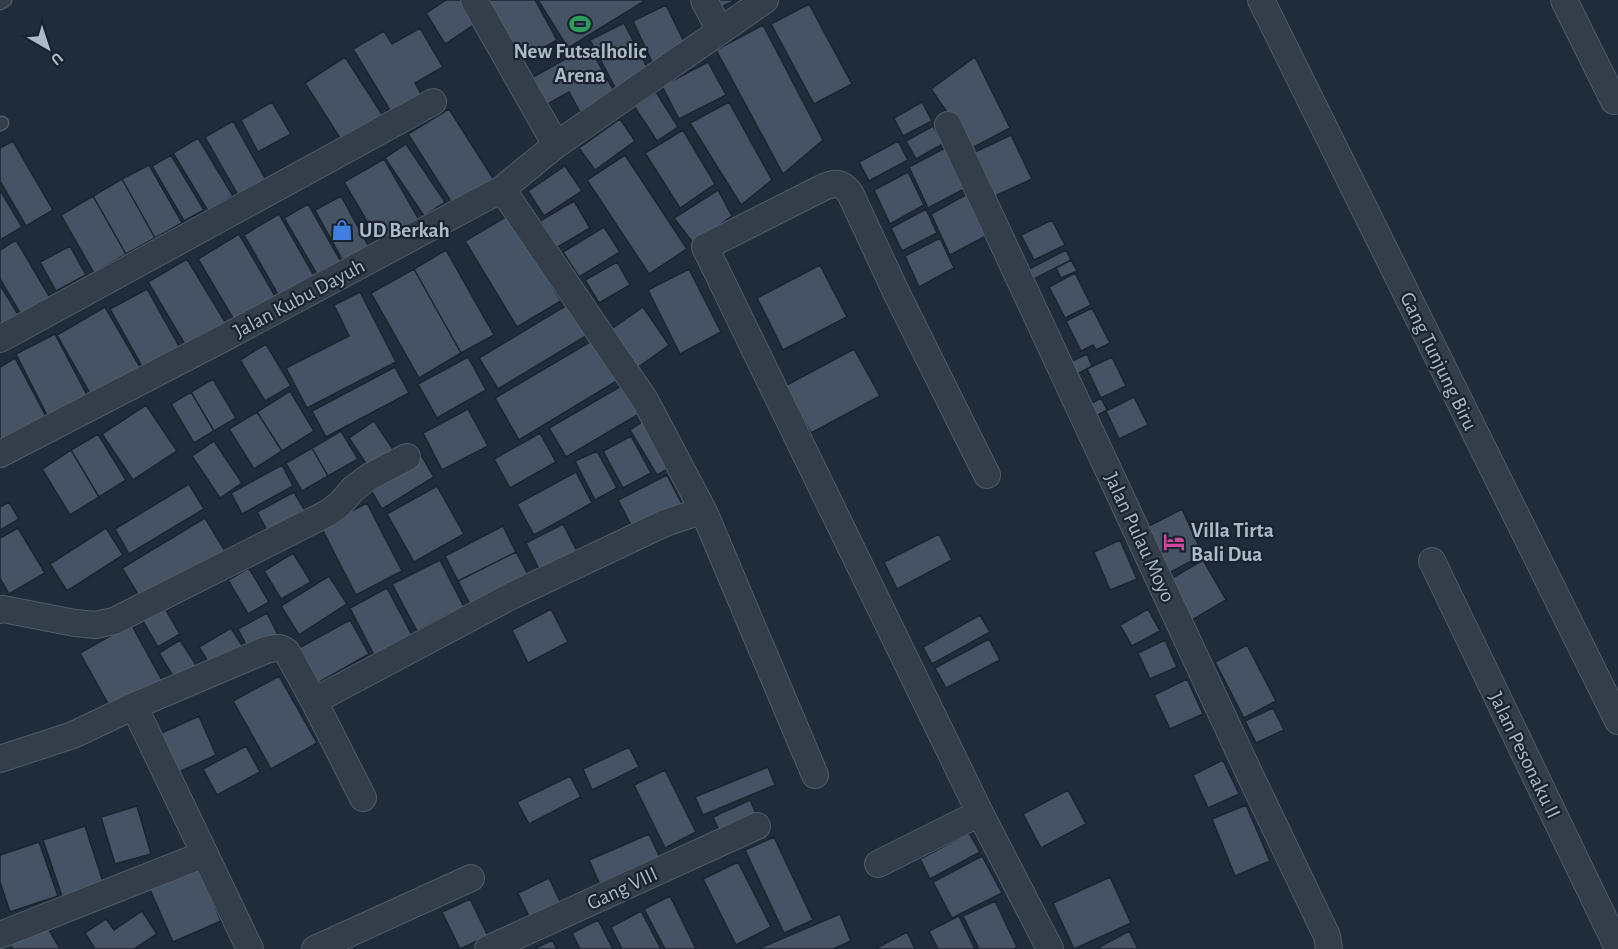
<svg xmlns="http://www.w3.org/2000/svg" width="1618" height="949" font-family="'Alegreya Sans',sans-serif">
<style>
.building{fill:#465364;stroke:#1b2531;stroke-width:1.5}
.lines{fill:none;stroke-linecap:round;stroke-linejoin:round}
.lane-casing{stroke:#515c68;stroke-width:15}
.street-casing{stroke:#515c68;stroke-width:28}
.lane{stroke:#343e4a;stroke-width:12}
.street{stroke:#343e4a;stroke-width:26}
.labels{text-anchor:middle;stroke-width:4.5;stroke-linejoin:round;paint-order:stroke}
.poi-label{font-size:21px;font-weight:bold;fill:#aeb9c7;stroke:#19232f;text-anchor:start}
.street-label{font-size:21px;fill:#aeb9c7;stroke:#19232f}
</style>
<rect width="100%" height="100%" fill="#202c3a"/>
<path class="building" d="M446,0H472L484,18L445,44L426,13Z
M481,0H535L557,40L517,63Z
M538,0H646L568,48Z
M708,0H736L713,11Z
M809,4L852,84L814,104L771,24Z
M666,5L687,48L653,64L633,21Z
M624,23L651,75L618,93L590,40Z
M763,25L823,140L783,174L716,50Z
M420,28L443,67L415,83L426,102L396,120L353,49L384,31L392,44Z
M589,46L615,93L580,112L569,92L539,109L524,82Z
M345,57L387,122L347,149L305,83Z
M975,57L1010,128L972,148L931,89Z
M708,62L726,95L679,119L662,86Z
M656,92L678,127L657,141L634,106Z
M272,102L291,134L258,152L241,120Z
M729,102L772,180L741,205L690,123Z
M922,102L932,121L903,136L894,118Z
M449,109L496,183L455,208L408,134Z
M620,119L635,141L595,170L579,148Z
M233,121L266,180L238,195L205,137Z
M933,126L943,144L916,159L906,141Z
M683,130L715,184L680,208L645,153Z
M1011,135L1032,179L995,196L975,152Z
M198,138L233,196L208,211L173,153Z
M13,141L53,210L26,226L0,181V148Z
M898,141L908,160L869,181L859,162Z
M406,144L445,202L424,216L385,158Z
M947,147L966,188L928,208L909,167Z
M171,155L204,210L184,221L152,166Z
M625,155L687,249L649,274L587,180Z
M384,159L422,225L382,247L344,182Z
M149,165L182,223L155,238L122,179Z
M565,166L582,191L544,216L528,191Z
M908,172L924,205L890,224L874,190Z
M122,179L155,238L126,254L93,196Z
M0,190L22,227L0,240Z
M718,190L732,216L693,243L674,218Z
M969,193L988,235L950,255L931,214Z
M93,196L126,254L94,273L61,215Z
M341,196L370,249L344,263L315,210Z
M574,201L590,228L556,248L540,221Z
M308,204L344,267L321,281L284,218Z
M926,209L937,233L902,251L891,228Z
M279,214L314,276L279,296L244,235Z
M509,215L561,301L517,327L465,241Z
M1052,220L1065,245L1034,260L1021,235Z
M604,227L620,252L579,277L563,252Z
M239,234L275,296L234,320L198,259Z
M940,238L954,268L919,287L905,256Z
M16,240L52,301L23,318L0,279V250Z
M70,246L86,275L56,291L40,262Z
M446,250L494,335L461,353L414,269Z
M1066,250L1071,260L1034,279L1029,269Z
M187,259L230,330L190,353L148,282Z
M1071,260L1077,271L1061,278L1056,268Z
M617,262L630,285L599,303L585,280Z
M820,265L847,317L783,350L757,298Z
M414,269L461,353L419,378L371,293Z
M689,269L721,332L680,354L648,290Z
M1075,273L1091,305L1065,318L1049,287Z
M0,285L19,316L0,327Z
M147,289L180,348L143,368L110,309Z
M360,292L396,362L307,408L286,368L349,336L334,305Z
M567,305L586,336L498,389L479,358Z
M105,307L144,374L95,402L57,335Z
M643,307L669,345L637,368L610,330Z
M1092,308L1110,343L1096,350L1093,345L1081,351L1066,321Z
M55,334L88,397L48,417L16,354Z
M595,339L620,379L519,440L495,398Z
M266,344L291,386L265,401L240,360Z
M854,349L880,396L811,433L785,386Z
M1087,354L1092,366L1076,375L1070,362Z
M468,357L486,390L437,418L418,384Z
M1112,357L1126,386L1101,398L1087,369Z
M15,358L49,422L0,446V367Z
M395,367L409,393L326,437L312,411Z
M213,379L236,418L214,431L191,392Z
M623,385L639,414L566,457L549,428Z
M290,391L314,431L282,451L257,412Z
M191,392L214,431L194,443L171,404Z
M1134,397L1148,425L1119,439L1106,411Z
M1101,398L1107,410L1096,416L1090,404Z
M146,405L177,451L133,480L102,434Z
M468,409L488,446L442,470L423,433Z
M257,412L282,451L254,469L229,429Z
M645,420L673,466L657,475L630,430Z
M374,421L396,454L371,471L349,438Z
M341,431L358,459L328,476L312,448Z
M540,433L556,462L510,488L494,459Z
M98,434L126,480L99,497L71,450Z
M631,436L651,473L623,488L603,451Z
M214,441L242,483L220,498L192,456Z
M312,448L328,476L302,491L286,463Z
M71,450L99,497L70,515L42,469Z
M597,451L617,488L595,500L575,461Z
M421,455L434,477L382,509L369,487Z
M282,465L293,486L242,514L231,493Z
M576,472L592,503L534,535L517,504Z
M667,475L683,506L634,531L618,500Z
M189,484L204,509L129,554L115,529Z
M437,486L464,534L414,562L387,514Z
M294,492L305,511L268,532L257,512Z
M9,502L19,519L0,530V507Z
M367,503L402,571L356,595L321,527Z
M1182,509L1203,555L1167,574L1143,529Z
M205,518L225,551L142,601L122,568Z
M563,524L580,557L542,575L526,543Z
M503,526L516,552L458,581L445,556Z
M18,528L45,573L9,594L0,578V538Z
M106,528L123,555L67,591L50,564Z
M939,534L952,560L897,589L884,562Z
M1120,540L1137,579L1110,590L1094,552Z
M516,552L530,578L472,608L458,581Z
M293,553L311,582L281,599L264,571Z
M440,560L464,607L417,631L392,584Z
M1203,560L1226,600L1192,620L1169,580Z
M249,568L269,602L248,614L228,580Z
M329,576L347,604L299,635L281,606Z
M387,588L413,637L375,657L350,608Z
M163,605L180,634L158,647L141,618Z
M551,609L568,642L528,663L512,630Z
M1148,609L1160,631L1132,646L1120,625Z
M267,613L279,637L250,653L238,629Z
M980,615L990,632L932,664L923,647Z
M350,620L369,654L316,684L297,649Z
M131,624L163,682L112,711L80,653Z
M231,628L245,650L213,670L199,647Z
M989,639L1000,660L946,688L935,668Z
M180,640L201,673L179,686L159,653Z
M1165,640L1177,667L1150,679L1138,653Z
M1247,645L1276,701L1244,718L1215,662Z
M279,676L317,743L271,769L233,701Z
M1187,679L1203,714L1170,729L1154,695Z
M1273,708L1284,730L1256,743L1245,721Z
M199,716L216,755L170,776L153,737Z
M246,746L260,772L217,795L203,769Z
M629,747L639,767L592,790L583,769Z
M1223,760L1239,794L1208,808L1193,775Z
M768,767L775,785L703,815L695,797Z
M665,770L696,832L665,848L634,785Z
M570,776L581,797L529,824L517,802Z
M1068,790L1086,824L1041,848L1023,814Z
M750,800L759,820L722,837L713,817Z
M1246,805L1270,861L1235,876L1212,819Z
M137,806L151,854L115,864L101,817Z
M85,826L104,885L63,899L43,840Z
M969,833L980,852L930,879L920,859Z
M649,834L662,862L602,889L589,860Z
M774,837L813,920L784,933L745,850Z
M39,842L58,896L10,912L0,882V855Z
M982,856L1002,893L952,918L933,882Z
M738,862L771,927L736,945L703,879Z
M196,863L221,921L173,942L148,885Z
M1110,877L1131,923L1074,949L1053,903Z
M549,878L564,910L533,925L518,893Z
M670,896L696,949H665L644,909Z
M470,899L488,936L460,949L442,912Z
M995,901L1017,947L1014,949H979L963,916Z
M142,911L157,934L134,949H95L85,933L106,919L114,930Z
M641,911L661,949H622L611,927Z
M840,914L851,941L833,949H758Z
M959,916L975,949H938L929,931Z
M598,920L613,949H580L572,933Z
M44,921L60,949H13L8,942Z
M1129,931L1138,949H1096Z
M907,932L915,949H875Z
M552,940L557,949H534Z"/>
<g class="lines">
<defs>
<path id="lane" d="M0,3L5,0
M0,124L2,123"/>
<path id="street" d="M474,0L556,145
M704,0L720,31
M1261,0L1618,721
M1564,0L1614,101
M948,125L1250,775L1327,936L1329,949
M502,189L645,400L704,512L815,775
M0,339L433,102
M0,454L224,338L502,189L556,145L765,0
M987,475L897,294L850,193C841,182 837,182 824,187L705,247L980,813L1050,949
M1432,561L1618,948
M0,610L3,609L75,623L95,625L114,621L328,513L340,504L354,488L369,477L407,457
M314,701L363,798
M134,706L250,949
M0,759L73,735L134,706L266,650C274,648 280,646 287,652L314,701L513,595L665,523L692,514
M878,864L980,813
M0,935L205,854
M315,949L471,878
M488,949L757,826"/>
</defs>
<use href="#lane" class="lane-casing"/>
<use href="#street" class="street-casing"/>
<use href="#lane" class="lane"/>
<use href="#street" class="street"/>
</g>
<defs>
<symbol id="stadium-bare" viewBox="-9 -9 18 18"><path d="M0-5a6.5 5 0 1 0 0 10a6.5 5 0 1 0 0-10ZM-3.5-1.8h7v3.6h-7Z" fill="#2e9e5b" stroke="#19232f" stroke-width="2.5" paint-order="stroke"/></symbol>
<symbol id="shop-bare" viewBox="-9 -9 18 18"><path d="M-5-2.5h2.3a2.7 3.5 0 0 1 5.4 0H5L5.5 6h-11ZM-1.5-2.5h3a1.5 2.3 0 0 0-3 0Z" fill="#3f7fe0" stroke="#19232f" stroke-width="2.5" paint-order="stroke"/></symbol>
<symbol id="hotel-bare" viewBox="-9 -9 18 18"><path d="M-6-4.5h1.5V1H6V5H4.5V3h-9V5H-6ZM-4 0a1.8 1.8 0 1 1 3.6 0ZM.5 0V-2.5h3Q6-2.5 6 0Z" fill="#d1479c" stroke="#19232f" stroke-width="2.5" paint-order="stroke"/></symbol>
</defs>
<g fill-rule="evenodd">
<use href="#stadium-bare" x="565" y="9" width="30" height="30"/>
<use href="#shop-bare" x="327" y="215" width="30" height="30"/>
<use href="#hotel-bare" x="1159" y="527" width="30" height="30"/>
</g>
<g class="labels">
<g class="poi-label">
<text x="580" y="58" text-anchor="middle">New Futsalholic<tspan x="580" dy="24">Arena</tspan></text>
<text x="359" y="237">UD Berkah</text>
<text x="1191" y="537">Villa Tirta<tspan x="1191" dy="24">Bali Dua</tspan></text>
</g>
<g class="street-label">
<text transform="translate(299 298) rotate(-28)" y="7">Jalan Kubu Dayuh</text>
<text transform="translate(1439 361) rotate(64)" y="7">Gang Tunjung Biru</text>
<text transform="translate(1140 537) rotate(65)" y="7">Jalan Pulau Moyo</text>
<text transform="translate(1525 755) rotate(64)" y="7">Jalan Pesonaku II</text>
<text transform="translate(622 888) rotate(-25)" y="7">Gang VIII</text>
</g>
</g>
<g transform="translate(48 48) rotate(141)" stroke="#19232f" stroke-width="4.5" paint-order="stroke">
<path d="M0-4.5L10 22L0 15L-10 22Z" fill="#aeb9c7"/>
<text y="-9" font-size="16" font-weight="bold" text-anchor="middle" fill="#aeb9c7">U</text>
</g>
</svg>
